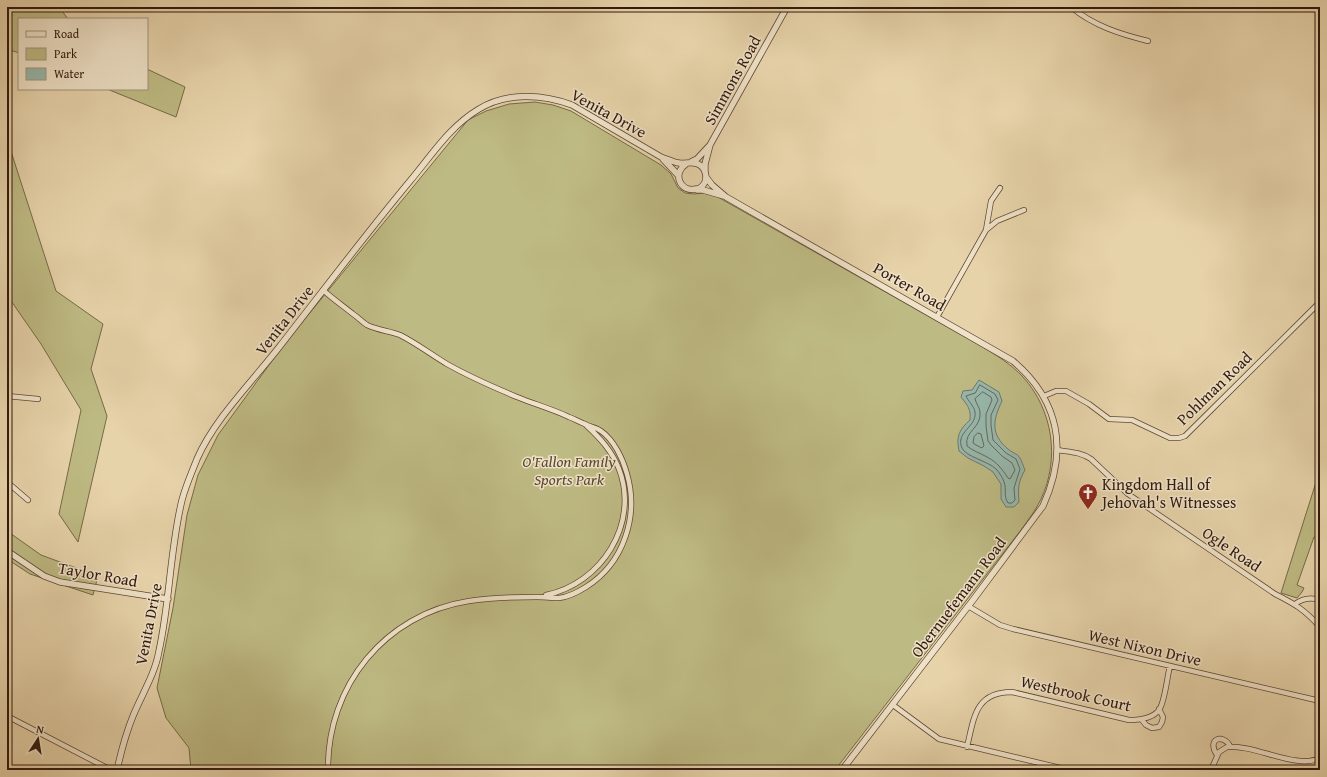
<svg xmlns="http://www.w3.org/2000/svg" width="1327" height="777" font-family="'Gentium Book Plus',serif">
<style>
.green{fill:#beba83;stroke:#776a48}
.water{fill:#97b7ab;stroke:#6e786c}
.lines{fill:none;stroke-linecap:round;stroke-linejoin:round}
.shore{stroke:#64685c;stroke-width:1}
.minor-casing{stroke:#5e4835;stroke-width:6}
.tertiary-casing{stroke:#5e4835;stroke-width:7}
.minor{stroke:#efe2c8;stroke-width:4.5}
.tertiary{stroke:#efe2c8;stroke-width:5.5}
.labels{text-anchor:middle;stroke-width:3;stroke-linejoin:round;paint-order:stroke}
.street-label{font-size:16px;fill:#30190e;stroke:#efe2c8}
.park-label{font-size:16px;font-style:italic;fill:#5b4931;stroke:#efe2c8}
.poi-label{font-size:16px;fill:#30190e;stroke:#efe2c8;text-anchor:start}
</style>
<rect width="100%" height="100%" fill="#e7d3aa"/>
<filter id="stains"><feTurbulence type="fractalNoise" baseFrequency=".005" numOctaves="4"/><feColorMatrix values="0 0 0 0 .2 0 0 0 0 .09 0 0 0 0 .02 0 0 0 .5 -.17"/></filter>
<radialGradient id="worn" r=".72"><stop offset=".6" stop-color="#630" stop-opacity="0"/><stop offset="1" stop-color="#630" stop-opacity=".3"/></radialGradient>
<path class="green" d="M7,7H63L62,11L68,19H19V53L7,49Z
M147,69L185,87L176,117L107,89H147Z
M535,102L553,105L571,111L661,165L671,174L678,188L685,193L694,194L704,193L716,196L981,346C996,355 1011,364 1023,377C1053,410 1060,459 1041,499C1036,510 1028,520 1021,530L835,770H191L189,748L166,718L157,688L173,608L187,515L198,475L218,435L285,343L468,120L486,111L509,104Z
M7,139L56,291L103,324L91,369L107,416L78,542L59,514L81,410L41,344L7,295Z
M1317,479L1320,480V538L1314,537L1297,585L1304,588L1302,592L1297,598L1281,593Z
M7,531L41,555L98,576L93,595L30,574L7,559Z"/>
<path class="water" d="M979,380L999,392L1002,401C993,420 990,434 1008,449C1011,452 1018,454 1020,458C1022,461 1023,466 1025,470C1018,482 1018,488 1019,502L1014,507H1006L1001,499V484L993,472L984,466L968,458L959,451C956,436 959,430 970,420C971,409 968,406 961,397L963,391L972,390Z"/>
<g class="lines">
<path class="shore" d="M980,385L995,394L998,400L991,415V425L993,440L1006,453L1016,459L1020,469L1014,488L1015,500L1012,503H1008C1003,495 1007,490 1004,482C1003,478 999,472 996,469C988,461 966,457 962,448C955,432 977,427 975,412C974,406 968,401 966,396L975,393Z
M983,392L991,397L992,400L986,414V426L988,441L991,445L1002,456L1012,463L1015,470L1010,479L1008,478C1002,469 997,462 987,457C980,453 973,451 967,446C964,430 982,429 980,411C979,407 976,403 975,399Z
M978,433L981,434L984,446L982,448L976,445L973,443L974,437Z"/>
<defs>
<path id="minor" d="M1071,7C1094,26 1120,34 1148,41
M986,230L997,221L1024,210
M323,290C333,299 343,306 353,314C358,317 362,322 367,325C377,330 389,331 400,335C416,343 432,355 447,364C470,377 493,387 517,397C534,404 552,409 569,417C575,419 579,422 585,424C590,427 596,427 601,431C614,440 623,459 627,474C639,516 624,563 586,587C578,592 569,597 559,598C552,598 544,597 537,597C515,597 491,598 469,601C385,614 327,686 328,770
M937,317L986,230L991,201L1000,188
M7,396L38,399
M1044,396L1056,391H1066L1089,404L1109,419L1132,420L1170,438H1179L1185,436L1320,302
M1057,450C1069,452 1081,452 1091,459L1128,494L1275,594C1295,604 1305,610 1320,627
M7,482L28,500
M546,595C601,584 640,524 619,469C612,451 600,438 586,425
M1295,604C1303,598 1311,597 1320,600
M968,606L1000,625L1013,629L1320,701
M893,705L939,739L1069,770
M7,716L111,770
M1142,720L1146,725L1152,728L1159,727L1162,722L1163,717L1159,709
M967,747C974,718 975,692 1012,692L1129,720C1139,720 1153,718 1159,710C1165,702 1167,677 1170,666
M1217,755C1206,739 1223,733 1230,746
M1211,770L1219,752L1227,747C1254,744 1297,770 1320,758"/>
<path id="tertiary" d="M663,159L678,175
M691,162L697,159L710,145
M705,172V164L710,145L787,7
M706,177L712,185L726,197L1013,361C1060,401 1068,451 1043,506L973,600L842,770
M697,190H703L724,196
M7,551L44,576L60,582L168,599
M117,770C121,752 126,733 133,716C142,694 155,674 159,651C170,601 170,549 182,500C186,485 192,472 197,459C215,418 253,381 280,346C323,291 365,235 410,181C431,156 450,126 479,109C507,92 542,94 572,105L661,157C667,159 673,162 679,163C684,164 689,162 694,163C703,164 708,173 705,182C703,186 700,189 696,189C680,193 672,173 686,164"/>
</defs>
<use href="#minor" class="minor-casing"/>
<use href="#tertiary" class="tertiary-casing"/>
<use href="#minor" class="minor"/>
<use href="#tertiary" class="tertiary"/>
</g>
<defs>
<symbol id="church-pin" viewBox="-11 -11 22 30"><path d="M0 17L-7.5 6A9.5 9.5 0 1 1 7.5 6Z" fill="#8f2418" stroke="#efe2c8"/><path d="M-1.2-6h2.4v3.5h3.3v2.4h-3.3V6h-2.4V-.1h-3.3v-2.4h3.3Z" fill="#fff"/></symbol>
</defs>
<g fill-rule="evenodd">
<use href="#church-pin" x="1077" y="482" width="22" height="30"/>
</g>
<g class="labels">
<g class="street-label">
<text transform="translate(732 80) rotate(-61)" y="6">Simmons Road</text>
<text transform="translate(609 113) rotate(29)" y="6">Venita Drive</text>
<text transform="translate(910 286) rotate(30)" y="6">Porter Road</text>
<text transform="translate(284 320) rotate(-52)" y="6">Venita Drive</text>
<text transform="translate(1214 388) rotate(-44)" y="6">Pohlman Road</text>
<text transform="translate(1232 549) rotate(34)" y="6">Ogle Road</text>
<text transform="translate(98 574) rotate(10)" y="6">Taylor Road</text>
<text transform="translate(958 597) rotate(-53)" y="6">Obernuefemann Road</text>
<text transform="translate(148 624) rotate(-79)" y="6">Venita Drive</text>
<text transform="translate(1145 647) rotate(13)" y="6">West Nixon Drive</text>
<text transform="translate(1076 693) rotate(13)" y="6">Westbrook Court</text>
</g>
<g class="park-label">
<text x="569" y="467">O'Fallon Family<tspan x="569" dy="18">Sports Park</tspan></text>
</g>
<g class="poi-label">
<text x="1102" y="490">Kingdom Hall of<tspan x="1102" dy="18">Jehovah's Witnesses</tspan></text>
</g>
</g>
<rect width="1327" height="777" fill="none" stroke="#e7d3aa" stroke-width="24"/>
<rect x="8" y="8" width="1311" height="761" fill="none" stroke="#30190e" stroke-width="2"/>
<rect x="12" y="12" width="1303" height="753" fill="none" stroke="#30190e"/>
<rect x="18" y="18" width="130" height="72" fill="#efe2c8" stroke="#a3927e"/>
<rect x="26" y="31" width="20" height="6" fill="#efe2c8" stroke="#a3927e"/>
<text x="54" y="38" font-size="12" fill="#30190e">Road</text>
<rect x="26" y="48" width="20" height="12" fill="#beba83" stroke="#a3927e"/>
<text x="54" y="58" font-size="12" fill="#30190e">Park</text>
<rect x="26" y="68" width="20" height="12" fill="#97b7ab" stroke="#a3927e"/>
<text x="54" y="78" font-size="12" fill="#30190e">Water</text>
<g transform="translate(38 739) rotate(12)" stroke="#efe2c8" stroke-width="3" paint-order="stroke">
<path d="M0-3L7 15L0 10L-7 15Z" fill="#30190e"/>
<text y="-6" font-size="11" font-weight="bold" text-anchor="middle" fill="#30190e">N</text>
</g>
<rect width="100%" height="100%" filter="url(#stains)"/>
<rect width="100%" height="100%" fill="url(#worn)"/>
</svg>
